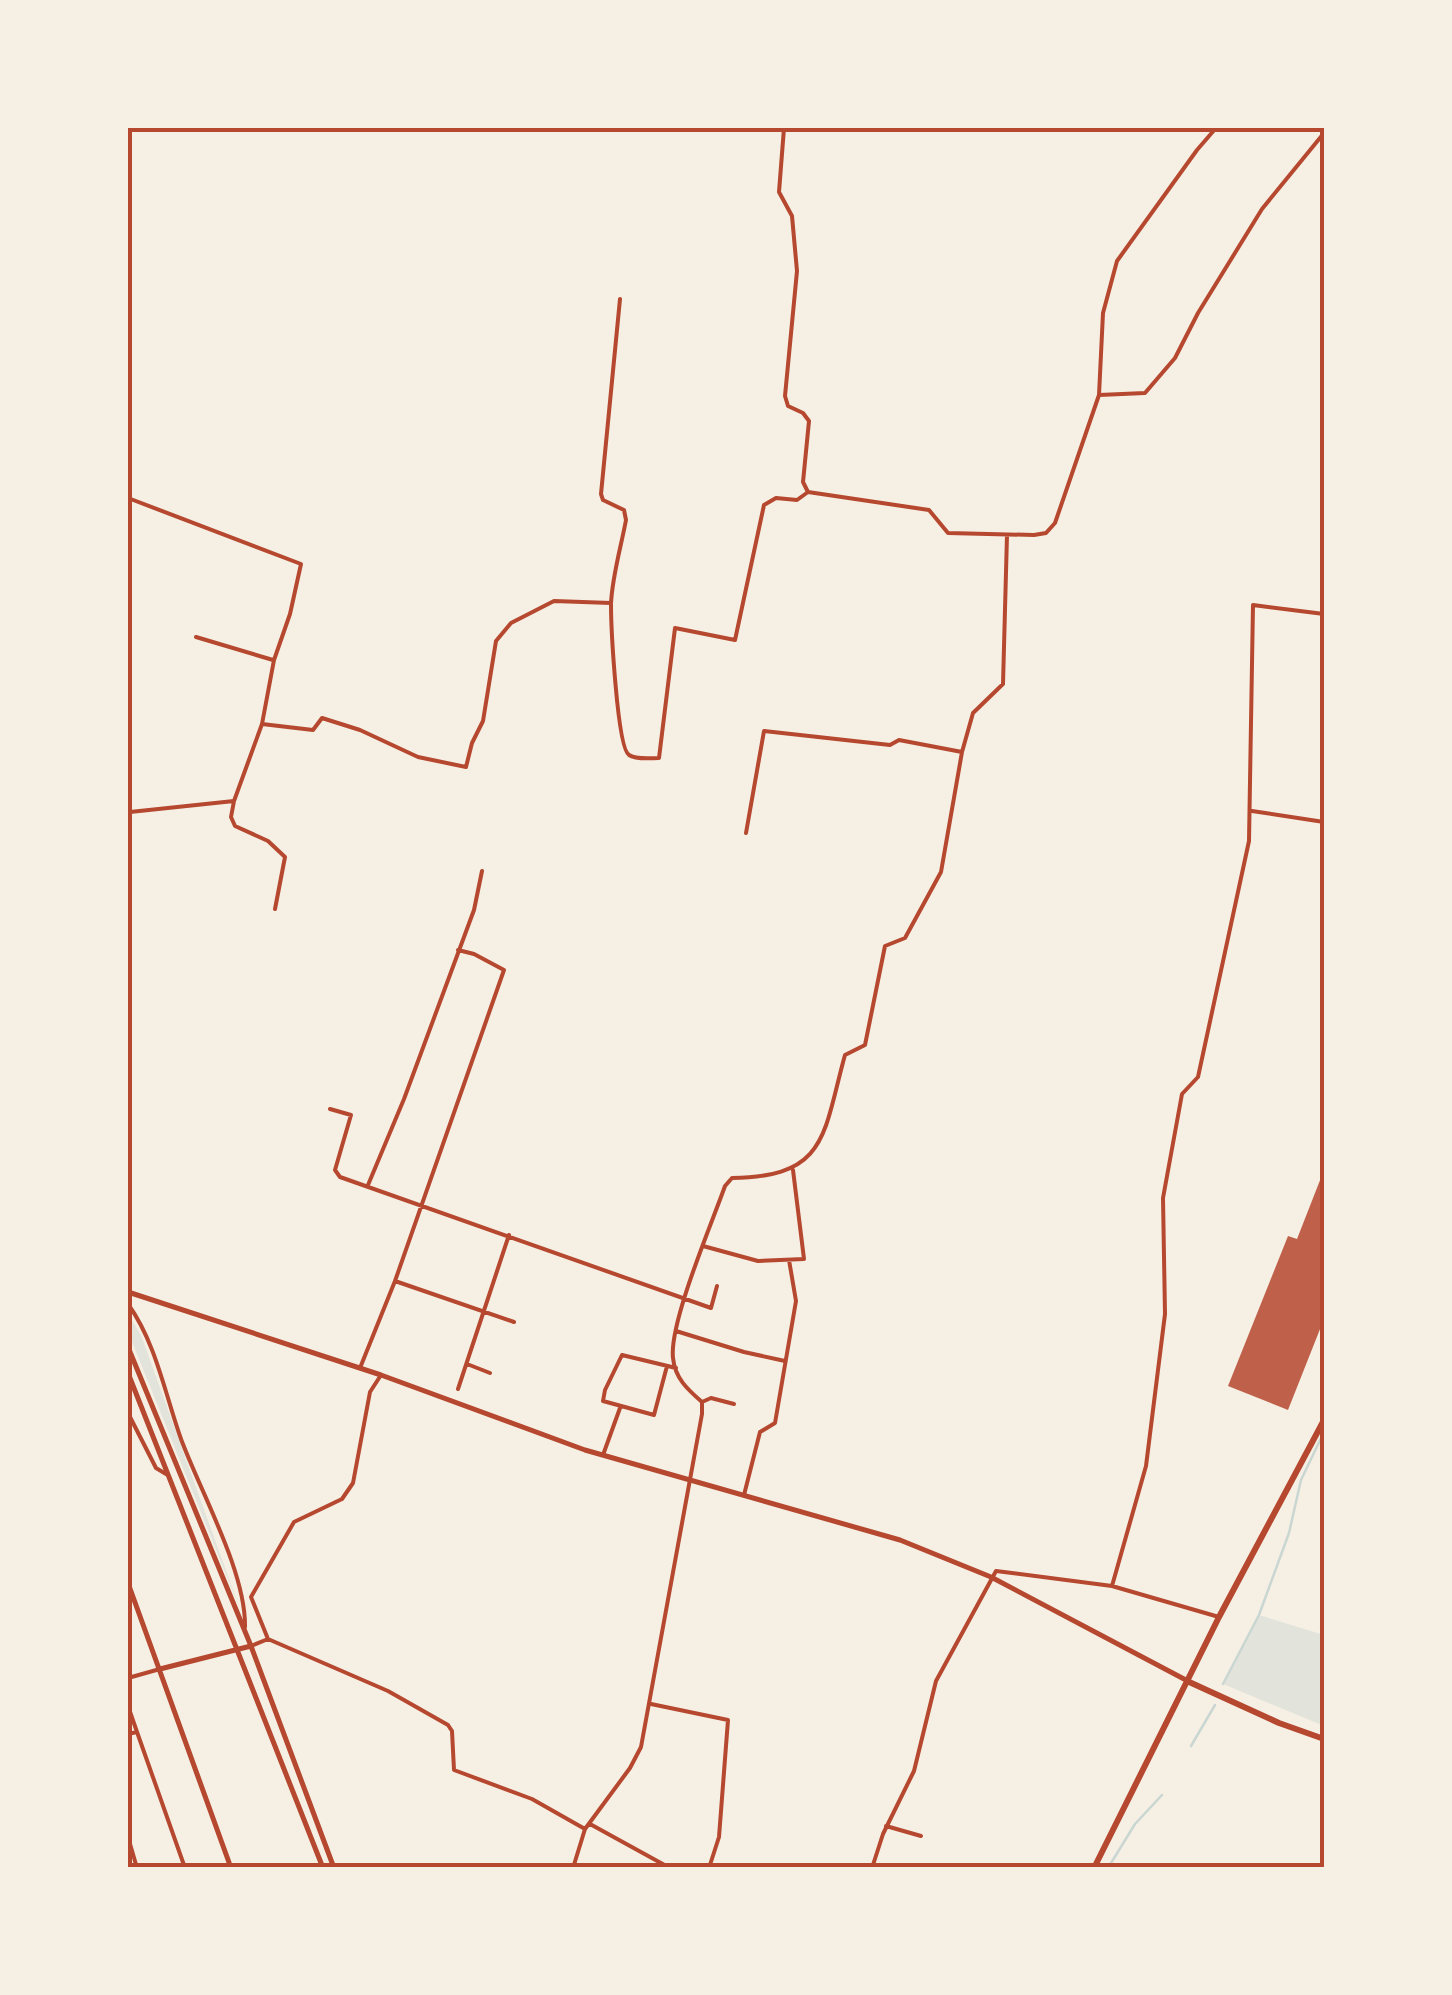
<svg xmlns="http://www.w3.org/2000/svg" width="1452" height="1995" font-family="'Sofia Sans Condensed',sans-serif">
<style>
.green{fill:#e2e4dc}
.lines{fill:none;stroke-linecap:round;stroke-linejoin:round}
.stream{stroke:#c9d6d2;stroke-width:2.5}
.building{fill:#bf614a}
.minor{stroke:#b5482f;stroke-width:4}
.tertiary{stroke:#b5482f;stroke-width:5}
.secondary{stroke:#b5482f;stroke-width:6}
.neatline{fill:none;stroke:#b5482f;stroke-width:4}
</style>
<rect width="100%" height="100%" fill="#f6efe4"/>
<path class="green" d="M128,1314L141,1335L240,1609L128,1332Z
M1259,1615L1324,1635V1726L1223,1684Z"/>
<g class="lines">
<path class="stream" d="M1223,1684L1259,1615L1289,1533L1301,1480L1324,1432
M1191,1746L1215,1705
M128,1852L132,1868
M1108,1868L1135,1824L1162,1795"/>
</g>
<path class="building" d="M1324,1170V1319L1288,1410L1228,1386L1288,1236L1297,1239Z"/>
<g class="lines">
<path class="minor" d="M784,128L779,192L792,216L797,271L785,396L788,406L803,413L809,421L803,482L808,492
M620,299L601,494L603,500L624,510L626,520C621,547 612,577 611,604C611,624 617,748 629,755C636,760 651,758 659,758L675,628L735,640L764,505L776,498L797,500L808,492L929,510L948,533L1034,535L1046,533L1055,523L1099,395L1103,313L1117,261L1197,150L1216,128
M1099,395L1145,393L1175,358L1198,313L1262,209L1324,133
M128,498L301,564L290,614L274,660L262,724L234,801L130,812L128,824
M196,637L273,660
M262,724L313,730L322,718L360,730L418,757L466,767L472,743L483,721L496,641L511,623L554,601L611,603
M234,801L231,817L235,826L268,841L285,857L275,909
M1252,811L1324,822
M746,833L764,731L890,745L899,740L962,752
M330,1109L351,1115L335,1170L340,1177L711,1308L717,1286
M368,1185L404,1099L474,910L482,871
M703,1246L758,1261L804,1259L793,1170
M395,1281L514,1322
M128,1304C156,1343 165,1394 181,1439C201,1493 246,1572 245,1627
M676,1331L744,1352L785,1361
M467,1364L490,1373
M667,1366L654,1415L603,1401L605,1390L622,1355L676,1368
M360,1368L395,1281L504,970L474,954L458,950
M458,1389L509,1235
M702,1402L711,1398L734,1404
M128,1413L156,1468L166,1474
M603,1455L620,1408
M744,1495L760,1432L775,1423L796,1301L789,1260
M1112,1586L1146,1466L1165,1314L1163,1198L1182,1094L1198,1077L1249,841L1253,605L1324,614
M268,1639L388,1691L448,1725L452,1731L454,1770L532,1799L585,1829
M251,1646L268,1639L251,1597L294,1522L342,1499L353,1483L370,1392L381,1375
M128,1678L160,1669
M651,1704L728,1720L719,1837L709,1868
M128,1706L137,1732L128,1734
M137,1732L185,1868
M590,1824L670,1868
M886,1826L921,1836
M128,1837L137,1868
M573,1868L585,1829L630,1768L641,1747L702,1414V1402C687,1389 675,1378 673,1358C669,1323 712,1223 725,1186L732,1178C828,1177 823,1134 845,1055L865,1045L885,946L905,938L941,872L962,752L973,713L1003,684L1007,535
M872,1868L883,1834L914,1771L936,1681L996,1571L1112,1586L1219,1617"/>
<path class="tertiary" d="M128,1292L381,1375L585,1450L900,1540L991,1577L1184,1679
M128,1347L251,1646L334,1868
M128,1373L323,1868
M128,1583L231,1868
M160,1669L251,1646"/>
<path class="secondary" d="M1187,1681L1279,1723L1324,1739
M1094,1868L1219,1617L1324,1420"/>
</g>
<rect width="1452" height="1995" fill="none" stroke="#f6efe4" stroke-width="260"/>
<rect x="130" y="130" width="1192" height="1735" class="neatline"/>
</svg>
